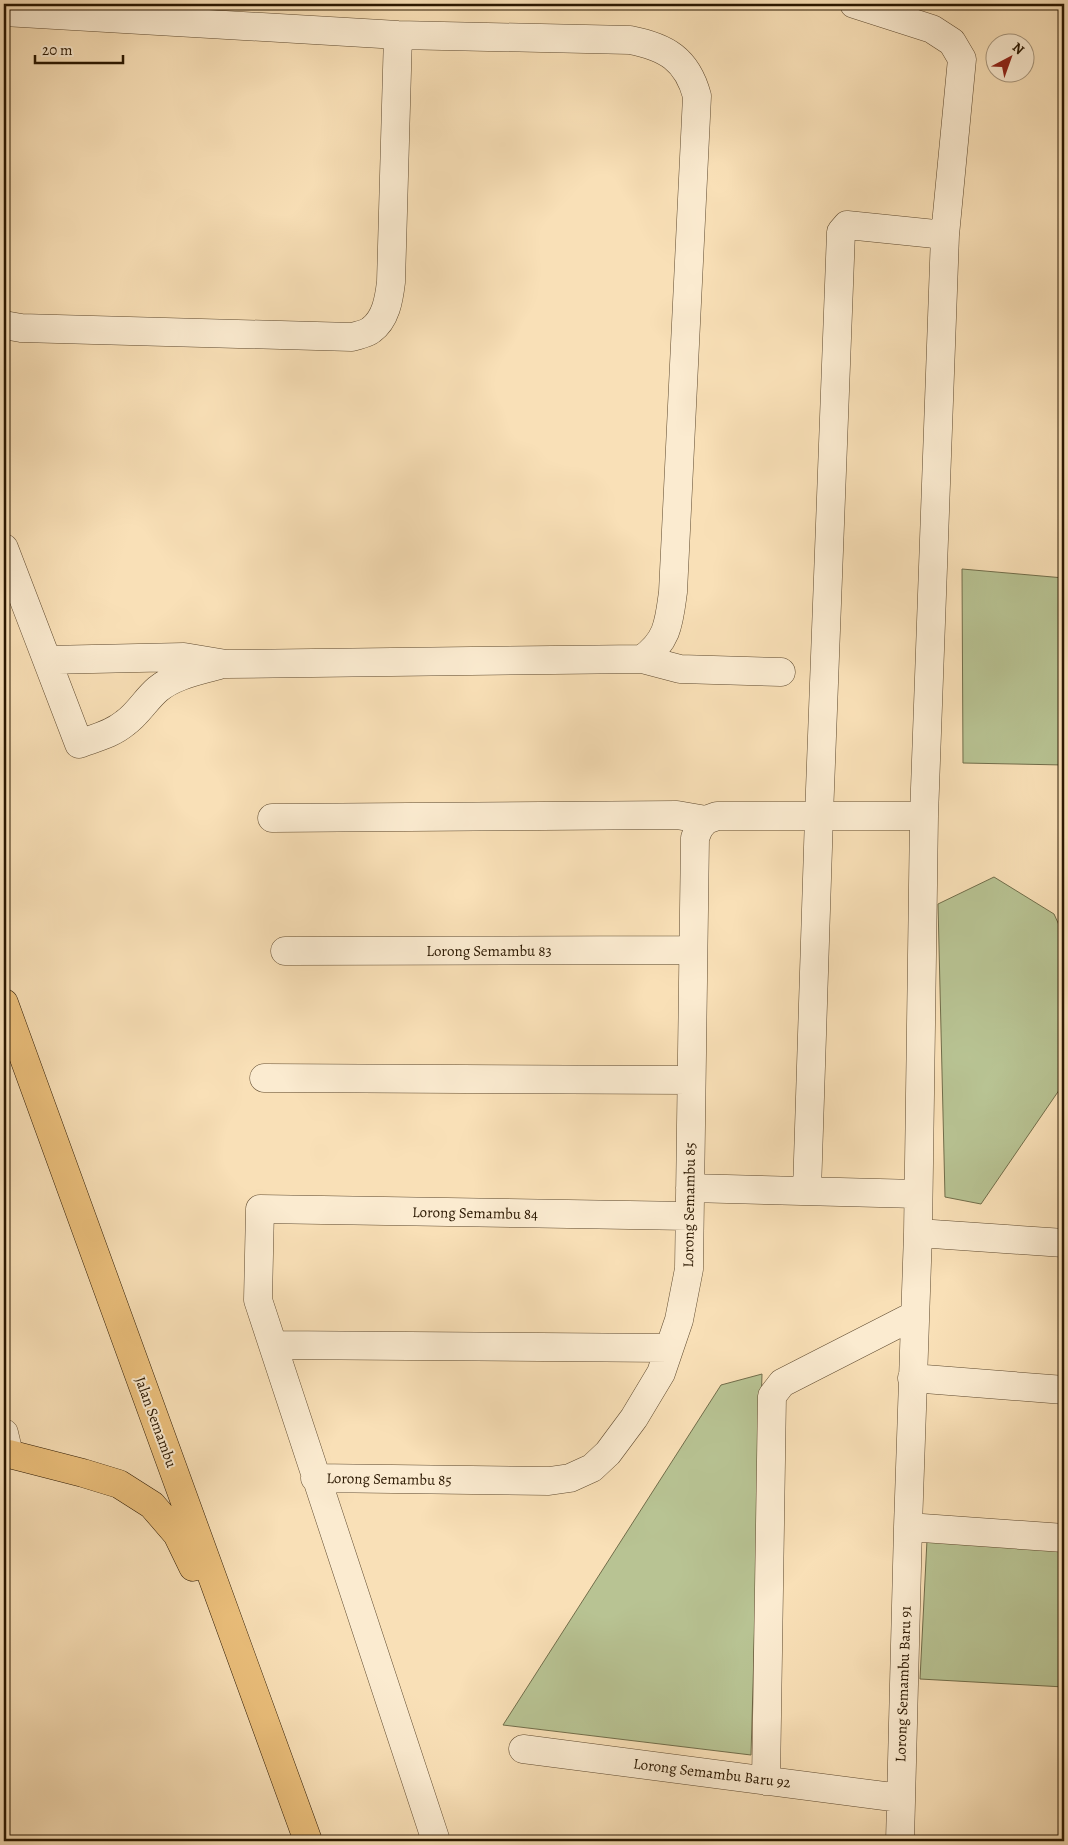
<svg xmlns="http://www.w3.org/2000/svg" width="1068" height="1845" font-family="Alegreya,serif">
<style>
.green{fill:#b8c393;stroke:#716d4a}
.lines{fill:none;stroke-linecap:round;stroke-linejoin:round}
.minor-casing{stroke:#5e492e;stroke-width:29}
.major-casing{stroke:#2a1700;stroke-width:29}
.minor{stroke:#fbebd0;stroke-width:28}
.major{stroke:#ecc07c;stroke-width:28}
.labels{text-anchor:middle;stroke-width:4;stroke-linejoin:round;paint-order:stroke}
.street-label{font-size:15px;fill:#2a1700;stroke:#fbebd0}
</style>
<rect width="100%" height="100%" fill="#f9e0b7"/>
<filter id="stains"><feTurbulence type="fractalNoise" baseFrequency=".004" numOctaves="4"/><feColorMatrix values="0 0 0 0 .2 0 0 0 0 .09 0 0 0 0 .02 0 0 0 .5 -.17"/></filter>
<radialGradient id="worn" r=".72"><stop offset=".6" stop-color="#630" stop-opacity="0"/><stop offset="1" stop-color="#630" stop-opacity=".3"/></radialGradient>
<path class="green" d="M962,569L1064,578V765L963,763Z
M994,877L1054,914L1064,936V1083L981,1204L945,1197L938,904Z
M762,1374L751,1755L503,1725L721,1385Z
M927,1540L1064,1547V1687L920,1679Z"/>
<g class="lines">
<defs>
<path id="minor" d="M854,4L932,29L952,42L962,59L945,235L924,816L918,1233L908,1527L900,1841
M4,12L398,35L630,40C666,47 687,59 697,96L673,592C669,622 668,641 642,659L226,664L184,657L47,660
M4,325L21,328L352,337C358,335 366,334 371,330C386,319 389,299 391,282L398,35
M4,548L79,744C95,738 112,734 125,723C138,714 146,699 158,689C175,675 199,671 219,665
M642,659L680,669L781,672
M272,818L677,815L706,820L717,816H924
M285,951L693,950
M264,1078L691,1080
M690,1188L918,1194
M807,1191L819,816L841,232L847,225L945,235
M918,1233L1064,1243
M274,1345L669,1348
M912,1378L1064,1390
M4,1433L9,1454L4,1453
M315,1478L549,1481L570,1478L592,1468L608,1453L634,1418L661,1373L679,1320L689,1269L695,838L699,828L706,820
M908,1527L1064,1538
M523,1749L900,1798
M766,1781L772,1396L782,1383L915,1315
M436,1841L258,1300L260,1209L689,1216"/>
<path id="major" d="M4,1003L308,1841
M9,1454L83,1473L119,1484L152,1505L177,1534L193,1567"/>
</defs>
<use href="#minor" class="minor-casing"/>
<use href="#major" class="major-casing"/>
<use href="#minor" class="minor"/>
<use href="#major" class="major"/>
</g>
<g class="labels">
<g class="street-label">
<text x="489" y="956">Lorong Semambu 83</text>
<text transform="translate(689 1205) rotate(-89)" y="5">Lorong Semambu 85</text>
<text transform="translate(475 1213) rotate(1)" y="5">Lorong Semambu 84</text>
<text transform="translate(156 1422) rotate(70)" y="5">Jalan Semambu</text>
<text transform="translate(389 1479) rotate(1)" y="5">Lorong Semambu 85</text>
<text transform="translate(903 1684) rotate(-88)" y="5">Lorong Semambu Baru 91</text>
<text transform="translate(712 1773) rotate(7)" y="5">Lorong Semambu Baru 92</text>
</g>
</g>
<rect width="1068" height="1845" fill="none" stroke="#f9e0b7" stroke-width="20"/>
<rect x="5" y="5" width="1058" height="1835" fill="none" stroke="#2a1700" stroke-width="2.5"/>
<rect x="10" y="10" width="1048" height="1825" fill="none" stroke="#2a1700"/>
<g transform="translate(1010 58) rotate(41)"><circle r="24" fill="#fbebd0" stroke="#a7967d"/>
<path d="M0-4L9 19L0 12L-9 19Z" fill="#8f2418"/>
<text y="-8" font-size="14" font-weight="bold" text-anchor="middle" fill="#2a1700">N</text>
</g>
<path d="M35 55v8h88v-8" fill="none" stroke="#2a1700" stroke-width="2.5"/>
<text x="42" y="55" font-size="15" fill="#2a1700" stroke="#fbebd0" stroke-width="4" paint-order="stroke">20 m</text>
<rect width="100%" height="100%" filter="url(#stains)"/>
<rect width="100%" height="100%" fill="url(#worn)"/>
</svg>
